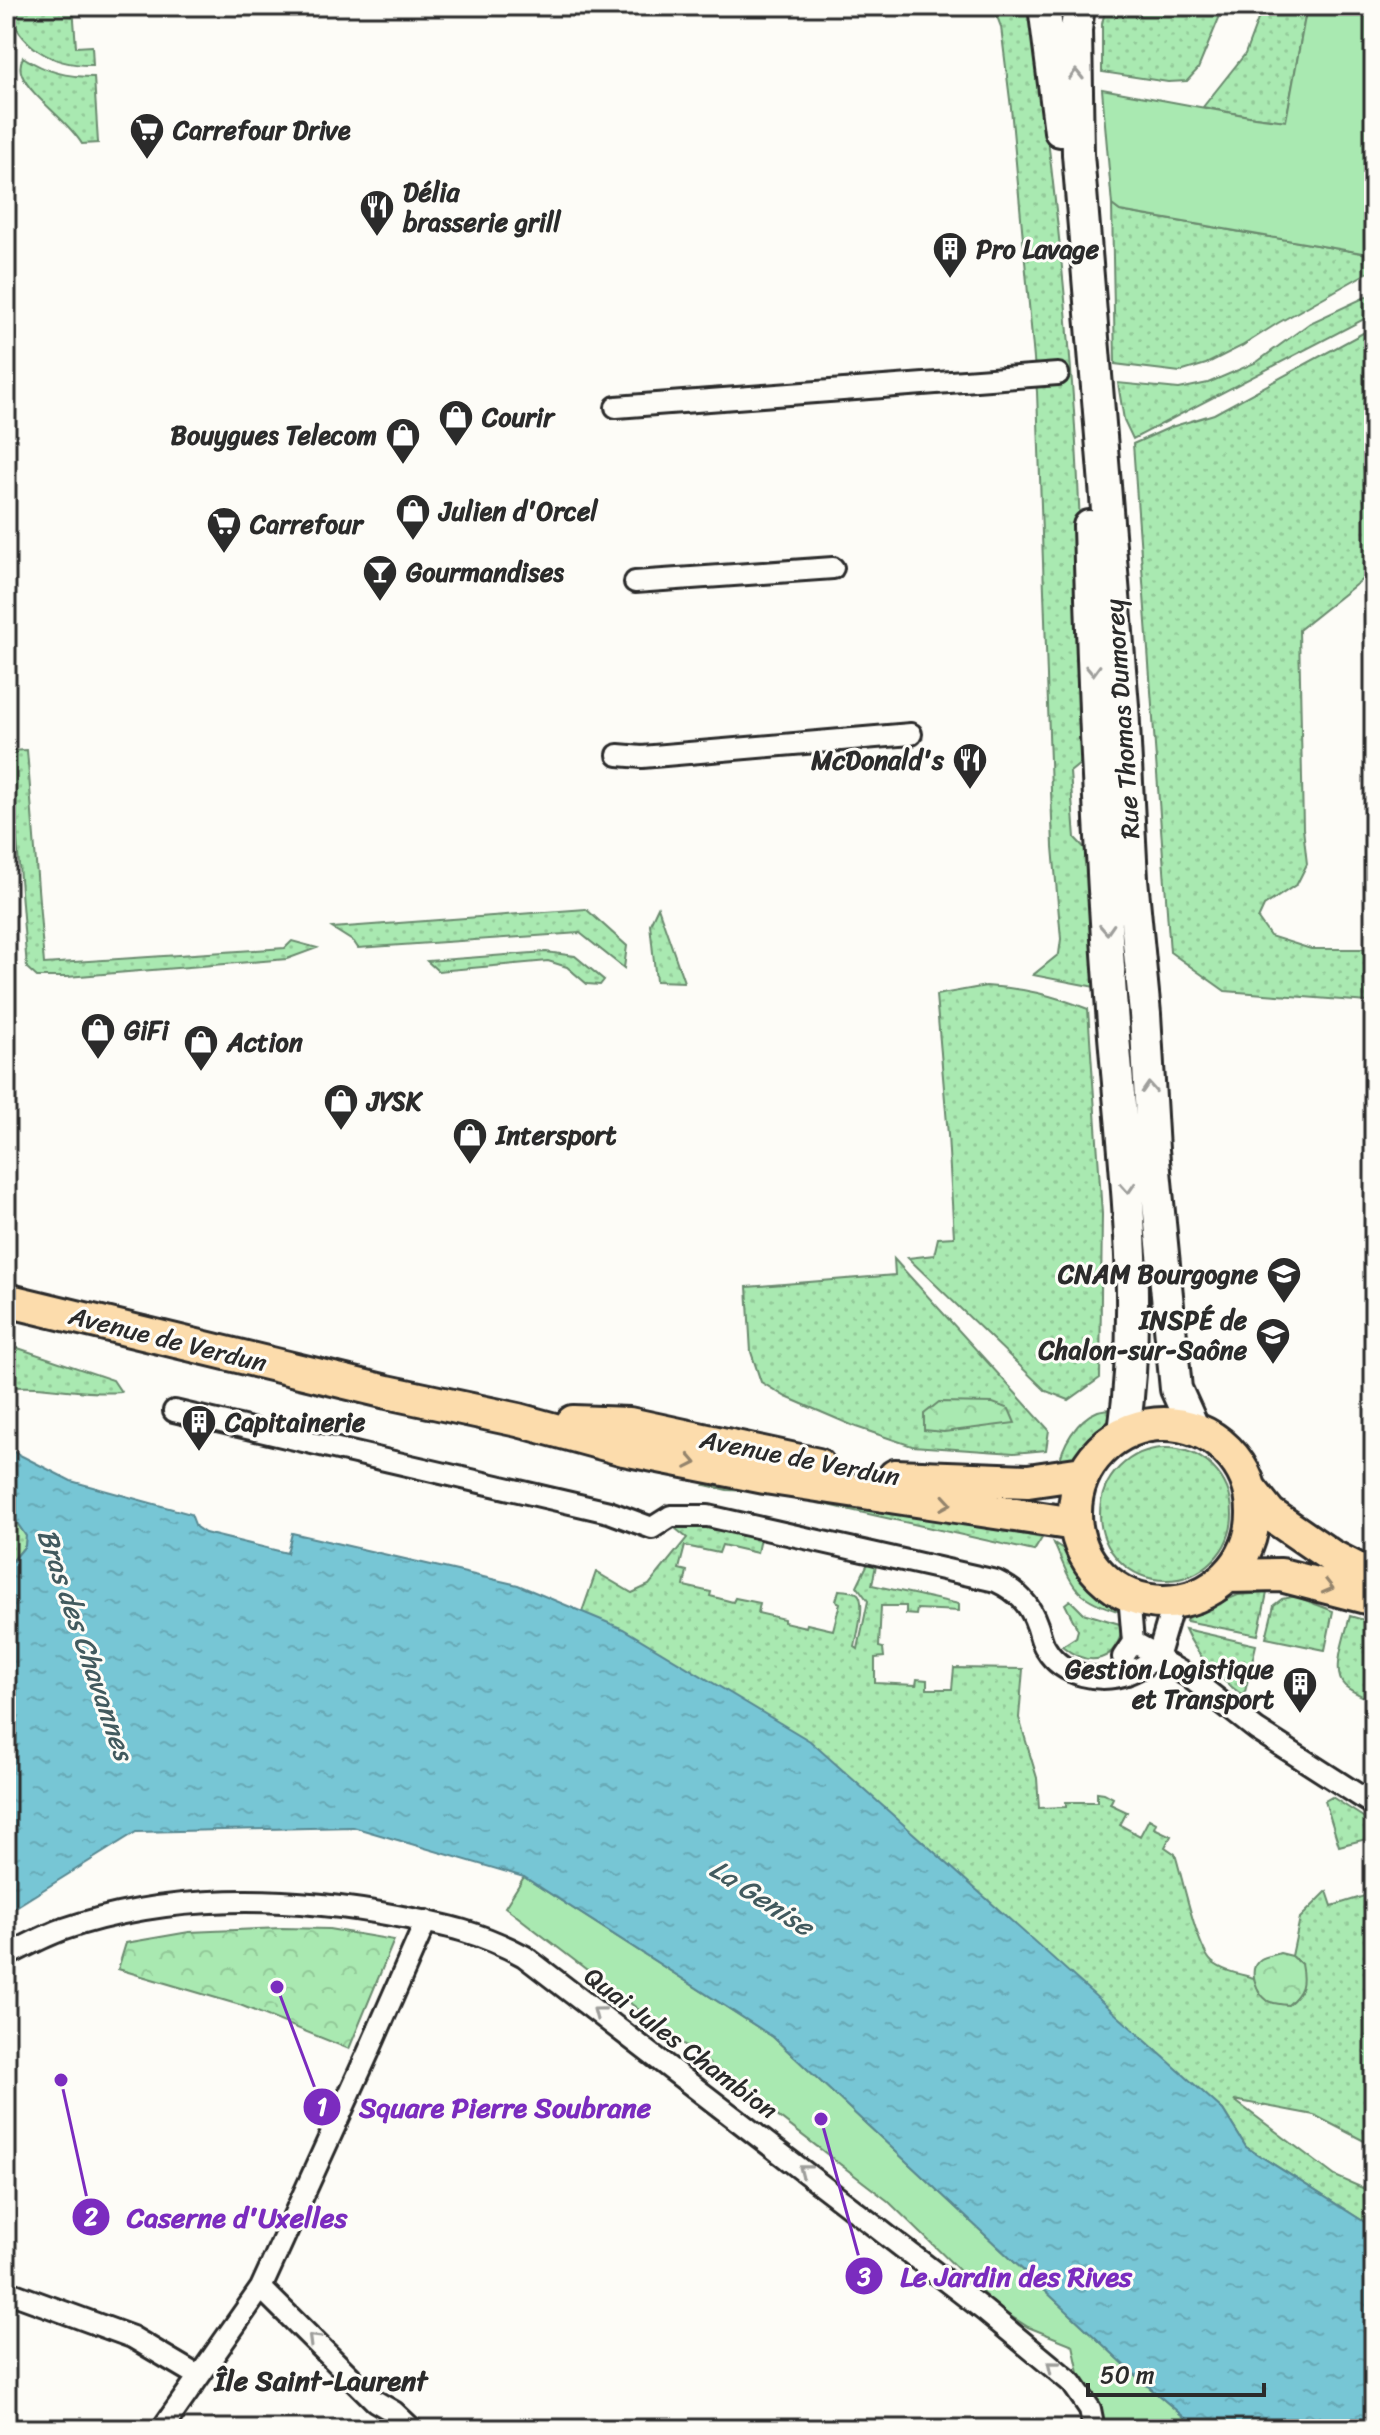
<svg xmlns="http://www.w3.org/2000/svg" width="1380" height="2435" font-family="Sriracha,sans-serif">
<style>
.grass{fill:url(#grass-dots);stroke:#6a8a6e;stroke-width:2}
.forest{fill:url(#forest-crowns);stroke:#6a8a6e;stroke-width:2}
.garden{fill:#a9e9b1;stroke:#6a8a6e;stroke-width:2}
.water{fill:url(#water-ripples);stroke:#598891;stroke-width:2}
.lines{fill:none;stroke-linecap:round;stroke-linejoin:round}
.street-casing{stroke:#2b2b2b;stroke-width:26}
.secondary-casing{stroke:#2b2b2b;stroke-width:36}
.primary-casing{stroke:#2b2b2b;stroke-width:38}
.street{stroke:#fdfcf7;stroke-width:20}
.secondary{stroke:#fdfcf7;stroke-width:30}
.primary{stroke:#fcdcac;stroke-width:32}
.oneway{stroke:#9e9e9b}
.oneway2{stroke:#94846c}
.labels{text-anchor:middle;stroke-width:6;stroke-linejoin:round;paint-order:stroke}
.poi-label{font-size:26px;font-weight:bold;fill:#2b2b2b;stroke:#fdfcf7;text-anchor:start}
.street-label{font-size:26px;fill:#2b2b2b;stroke:#fdfcf7}
.water-label{font-size:28px;font-style:italic;fill:#425a5e;stroke:#fdfcf7}
.neighbourhood-label{font-size:28px;font-weight:bold;fill:#2b2b2b;stroke:#fdfcf7}
.leader{fill:none;stroke:#7b2cbf;stroke-width:3}
.callout-dot{fill:#7b2cbf;stroke:#fdfcf7;stroke-width:3}
.mark-label{font-size:24px;text-anchor:middle;font-weight:bold;fill:#fff}
.callout-label{font-size:28px;text-anchor:middle;font-weight:bold;fill:#7b2cbf;stroke:#fdfcf7;stroke-width:6;stroke-linejoin:round;paint-order:stroke}
</style>
<defs>
<pattern id="grass-dots" width="8" height="8" patternUnits="userSpaceOnUse" patternTransform="scale(2)"><rect width="8" height="8" fill="#a9e9b1"/><path d="M2 2h.1M6 6h.1" fill="none" stroke="#92c898" stroke-width="1.8" stroke-linecap="round"/></pattern>
<pattern id="forest-crowns" width="20" height="18" patternUnits="userSpaceOnUse" patternTransform="scale(2)"><rect width="20" height="18" fill="#a9e9b1"/><path d="M2 6a3 3 0 1 1 6 0M12 15a3 3 0 1 1 6 0" fill="none" stroke="#92c898"/></pattern>
<pattern id="water-ripples" width="26" height="14" patternUnits="userSpaceOnUse" patternTransform="scale(2)"><rect width="26" height="14" fill="#77c6d5"/><path d="M2 4q2-2 4 0t4 0M15 11q2-2 4 0t4 0" fill="none" stroke="#67aab7"/></pattern>
</defs>
<rect width="100%" height="100%" fill="#fdfcf7"/>
<filter id="ink" filterUnits="userSpaceOnUse"><feTurbulence type="fractalNoise" baseFrequency=".0125" numOctaves="2"/><feDisplacementMap in="SourceGraphic" scale="16" xChannelSelector="R" yChannelSelector="G"/><feConvolveMatrix kernelMatrix="1 2 1 2 8 2 1 2 1" color-interpolation-filters="sRGB"/></filter>
<g filter="url(#ink)">
<path class="grass" d="M8,6H73L76,47L92,46L93,65C53,66 18,47 8,6Z
M993,6H1031C1053,171 1072,336 1079,503C1083,588 1084,674 1086,759L1070,772L1075,838L1094,858L1100,988L1033,975L1059,954L1061,939L1053,847L1037,392L1011,108L1001,27Z
M1106,6H1224L1198,69L1187,81L1168,82L1102,72V24Z
M1263,6H1307L1286,121L1254,117L1203,107L1245,54Z
M23,57C46,72 67,77 94,77L98,143L82,144C68,120 31,97 22,75C19,68 20,63 23,57Z
M1112,205L1120,211L1374,255V269L1278,323L1242,346L1206,364L1180,372L1115,364Z
M1374,293V314L1133,439L1124,420L1118,383L1179,389L1208,383L1257,362L1310,323Z
M1374,327V570L1299,630L1303,828L1307,864L1297,884L1264,906L1258,919L1270,936L1311,949H1374V1000L1368,1002L1225,991L1170,952L1133,444L1171,427L1214,414Z
M27,750L44,964L285,948L292,941L317,948L287,959L67,977H37L27,968L10,751Z
M658,907L684,982L656,981L650,924Z
M586,909L627,946L624,968L580,933L358,948L354,942L332,928Z
M546,952L575,956L604,980L600,985L587,984L567,967L548,961L438,971L427,961Z
M986,986C1024,988 1052,995 1088,1009L1102,1214L1100,1378L1069,1400L1046,1391L908,1258L934,1255L938,1238L954,1237L948,1135L936,995Z
M894,1259L1049,1430L1046,1450L1014,1453L912,1446L856,1427L786,1397L761,1382L751,1352L747,1287L895,1275Z
M6,1344L113,1380L121,1392C82,1396 44,1383 6,1388Z
M1118,1409C1104,1436 1084,1451 1059,1467C1061,1446 1077,1419 1098,1411C1104,1409 1111,1409 1118,1409Z
M1100 1514a66 66 0 1 1 132 0a66 66 0 1 1-132 0Z
M715,1477L914,1512L1042,1538L1034,1551L770,1492L727,1490L705,1485Z
M6,1513L13,1517L26,1536L25,1546L6,1569Z
M683,1518L761,1533L757,1553L722,1545L719,1553L685,1546L679,1569L687,1571L684,1586L711,1592L710,1596L733,1602L735,1598L760,1603L758,1613L784,1619V1622L806,1627L807,1624L833,1630L840,1603L836,1601L839,1590C845,1591 853,1590 858,1594C866,1602 857,1635 855,1647L858,1649L868,1601L857,1586L870,1559L877,1560L872,1585L959,1604V1611L917,1609L916,1615L906,1614V1606H881L879,1647L883,1648L884,1657L875,1658V1683L916,1685L917,1679L927,1680V1689H952L954,1668L1023,1669L1019,1718L1037,1778L1039,1808L1066,1807V1802H1097V1792L1104,1793L1113,1798L1110,1804L1127,1812L1120,1825L1140,1836L1149,1819L1156,1823L1154,1828L1171,1836L1165,1847L1175,1854C1182,1876 1197,1949 1212,1962C1224,1972 1240,1974 1254,1978L1260,1994L1301,1964L1292,1956L1300,1918L1327,1891L1332,1906L1374,1893V2146L1314,2115L1234,2100L1335,2176L1374,2193V2228L1246,2147L1223,2110L582,1612L596,1572L632,1593L649,1585L687,1538L671,1525Z
M1054,1543L1071,1554L1080,1569L1092,1584L1118,1603L1121,1612C1073,1598 1073,1587 1054,1543Z
M1267,1593L1258,1635L1186,1621L1187,1617L1238,1595Z
M1295,1596L1333,1611L1325,1650L1266,1638L1274,1605L1282,1599Z
M1070,1600L1083,1613L1123,1625C1117,1662 1090,1669 1062,1646L1076,1637L1078,1630L1065,1604Z
M1350,1616L1374,1623V1702C1365,1697 1352,1692 1345,1686C1330,1673 1346,1633 1350,1616Z
M1185,1629L1256,1645L1244,1696C1220,1680 1196,1655 1185,1629Z
M1332,1797L1374,1824V1837L1339,1846L1325,1801Z"/>
<path class="forest" d="M939,1402L993,1403L1009,1409L1015,1423L944,1432L924,1430V1414Z
M282,1928L329,1929L394,1940L349,2049L240,2005L118,1969L126,1943L189,1932Z
M1280,1953L1292,1956L1301,1964C1305,1984 1303,1992 1288,2005C1281,2004 1274,2004 1268,2001C1257,1993 1246,1969 1261,1959C1266,1956 1275,1955 1280,1953Z"/>
<path class="garden" d="M1307,6L1332,9L1333,6H1374V255L1120,211L1112,205L1102,89L1254,117L1286,121Z
M524,1877L773,2037L1142,2381L1198,2429H1091L1073,2345L1028,2327L998,2308L888,2201L505,1907Z"/>
<path class="water" d="M14,1452L71,1481L191,1514L196,1527L205,1533L287,1553L292,1533L518,1585L623,1629L810,1741L1223,2110L1246,2147L1374,2228V2429H1198L1142,2381L773,2037L524,1877L353,1827L136,1832L6,1913V1569L25,1546L26,1536L13,1517L6,1513V1454Z"/>
<g class="lines">
<defs>
<path id="street" d="M616,407L1058,374
M635,582L833,568
M618,755L642,757L911,734
M174,1411L609,1512L652,1528L671,1516H708L996,1581C1017,1591 1030,1604 1037,1625C1040,1633 1041,1642 1046,1649C1062,1676 1101,1684 1129,1673C1139,1669 1148,1663 1157,1658L1188,1676L1257,1730L1374,1805
M1133,1642L1148,1650L1157,1658L1174,1601
M1127,1674L1123,1657L1133,1642L1129,1595
M6,1956C24,1947 42,1937 61,1930C168,1893 287,1895 397,1916C446,1925 479,1932 524,1956L985,2311L1072,2383L1090,2409L1094,2429
M261,2288L375,2401L394,2412L412,2429
M6,2291L132,2337L198,2376
M162,2429L261,2288L368,2053L426,1921"/>
<path id="secondary" d="M1044,6L1060,131
M1079,6L1076,30L1078,154L1123,706L1132,879L1145,1014L1153,1150L1176,1389L1194,1429
M1089,526C1093,687 1100,849 1112,1010C1122,1151 1144,1291 1124,1432"/>
<path id="primary" d="M6,1300L387,1392L518,1420L624,1449L765,1477L1075,1524
M573,1422L629,1424L818,1465
M1075 1513a89 89 0 1 1 178 0a89 89 0 1 1-178 0Z
M895,1476L1028,1481L1083,1473
M1250,1489L1270,1514L1331,1556L1374,1578
M1227,1576L1281,1575L1374,1599"/>
</defs>
<use href="#street" class="street-casing"/>
<use href="#secondary" class="secondary-casing"/>
<use href="#primary" class="primary-casing"/>
<use href="#street" class="street"/>
<use href="#secondary" class="secondary"/>
<use href="#primary" class="primary"/>
</g>
<defs><path id="oneway-chevron" d="M-2-3.5L2.5 0L-2 3.5" fill="none" stroke-width="1.6" stroke-linecap="round" stroke-linejoin="round" transform="scale(2)"/></defs>
<g class="oneway">
<use href="#oneway-chevron" transform="translate(1076 75) rotate(-91)"/>
<use href="#oneway-chevron" transform="translate(1093 670) rotate(88)"/>
<use href="#oneway-chevron" transform="translate(1107 929) rotate(87)"/>
<use href="#oneway-chevron" transform="translate(1149 1088) rotate(-93)"/>
<use href="#oneway-chevron" transform="translate(1128 1188) rotate(86)"/>
<use href="#oneway-chevron" transform="translate(598 2012) rotate(-143)"/>
<use href="#oneway-chevron" transform="translate(804 2170) rotate(-142)"/>
<use href="#oneway-chevron" transform="translate(313 2339) rotate(-135)"/>
<use href="#oneway-chevron" transform="translate(1052 2366) rotate(-141)"/>
</g>
<g class="oneway2">
<use href="#oneway-chevron" transform="translate(691 1462) rotate(11)"/>
<use href="#oneway-chevron" transform="translate(946 1503) rotate(9)"/>
<use href="#oneway-chevron" transform="translate(1328 1587) rotate(14)"/>
</g>
</g>
<defs>
<symbol id="supermarket-pin" viewBox="-11 -11 22 30"><path d="M0 17L-7.5 6A9.5 9.5 0 1 1 7.5 6Z" fill="#2b2b2b" stroke="#fdfcf7"/><path d="M-6-5.5h2.5l.6 2H6L4.5 2H-2.5L-4.4-4H-6ZM-1.5 3.2a1.3 1.3 0 1 0 .1 0ZM3 3.2a1.3 1.3 0 1 0 .1 0Z" fill="#fff"/></symbol>
<symbol id="restaurant-pin" viewBox="-11 -11 22 30"><path d="M0 17L-7.5 6A9.5 9.5 0 1 1 7.5 6Z" fill="#2b2b2b" stroke="#fdfcf7"/><path d="M-5-6h1v4h1v-4h1v4h1v-4h1v5L-1.5 .5V6h-2V.5L-5-1ZM5-6V6H3V1.5H1.5Q1.5-4 5-6Z" fill="#fff"/></symbol>
<symbol id="building-pin" viewBox="-11 -11 22 30"><path d="M0 17L-7.5 6A9.5 9.5 0 1 1 7.5 6Z" fill="#2b2b2b" stroke="#fdfcf7"/><path d="M-4-6H4V6H1V3H-1V6H-4ZM-2.5-4.3h1.7v1.8h-1.7ZM.8-4.3h1.7v1.8H.8ZM-2.5-1h1.7V.8h-1.7ZM.8-1h1.7V.8H.8Z" fill="#fff"/></symbol>
<symbol id="shop-pin" viewBox="-11 -11 22 30"><path d="M0 17L-7.5 6A9.5 9.5 0 1 1 7.5 6Z" fill="#2b2b2b" stroke="#fdfcf7"/><path d="M-5-2.5h2.3a2.7 3.5 0 0 1 5.4 0H5L5.5 6h-11ZM-1.5-2.5h3a1.5 2.3 0 0 0-3 0Z" fill="#fff"/></symbol>
<symbol id="bar-pin" viewBox="-11 -11 22 30"><path d="M0 17L-7.5 6A9.5 9.5 0 1 1 7.5 6Z" fill="#2b2b2b" stroke="#fdfcf7"/><path d="M-6-5H6L.8 .8V4.5H3.5V6h-7V4.5H-.8V.8Z" fill="#fff"/></symbol>
<symbol id="university-pin" viewBox="-11 -11 22 30"><path d="M0 17L-7.5 6A9.5 9.5 0 1 1 7.5 6Z" fill="#2b2b2b" stroke="#fdfcf7"/><path d="M0-5L7-2L0 1L-7-2ZM-4 1L0 2.5L4 1V4Q0 6-4 4Z" fill="#fff"/></symbol>
</defs>
<g fill-rule="evenodd">
<use href="#supermarket-pin" x="127" y="110" width="40" height="54"/>
<use href="#restaurant-pin" x="357" y="187" width="40" height="54"/>
<use href="#building-pin" x="930" y="229" width="40" height="54"/>
<use href="#shop-pin" x="436" y="397" width="40" height="54"/>
<use href="#shop-pin" x="383" y="415" width="40" height="54"/>
<use href="#shop-pin" x="393" y="491" width="40" height="54"/>
<use href="#supermarket-pin" x="204" y="504" width="40" height="54"/>
<use href="#bar-pin" x="360" y="552" width="40" height="54"/>
<use href="#restaurant-pin" x="950" y="740" width="40" height="54"/>
<use href="#shop-pin" x="78" y="1010" width="40" height="54"/>
<use href="#shop-pin" x="181" y="1022" width="40" height="54"/>
<use href="#shop-pin" x="321" y="1081" width="40" height="54"/>
<use href="#shop-pin" x="450" y="1115" width="40" height="54"/>
<use href="#university-pin" x="1264" y="1254" width="40" height="54"/>
<use href="#university-pin" x="1253" y="1315" width="40" height="54"/>
<use href="#building-pin" x="179" y="1402" width="40" height="54"/>
<use href="#building-pin" x="1280" y="1664" width="40" height="54"/>
</g>
<g class="labels">
<g class="poi-label">
<text x="173" y="139">Carrefour Drive</text>
<text x="403" y="201">Délia<tspan x="403" dy="30">brasserie grill</tspan></text>
<text x="976" y="258">Pro Lavage</text>
<text x="482" y="426">Courir</text>
<text x="377" y="444" text-anchor="end">Bouygues Telecom</text>
<text x="439" y="520">Julien d'Orcel</text>
<text x="250" y="533">Carrefour</text>
<text x="406" y="581">Gourmandises</text>
<text x="944" y="769" text-anchor="end">McDonald's</text>
<text x="124" y="1039">GiFi</text>
<text x="227" y="1051">Action</text>
<text x="367" y="1110">JYSK</text>
<text x="496" y="1144">Intersport</text>
<text x="1258" y="1283" text-anchor="end">CNAM Bourgogne</text>
<text x="1247" y="1329" text-anchor="end">INSPÉ de<tspan x="1247" dy="30">Chalon-sur-Saône</tspan></text>
<text x="225" y="1431">Capitainerie</text>
<text x="1274" y="1678" text-anchor="end">Gestion Logistique<tspan x="1274" dy="30">et Transport</tspan></text>
</g>
<g class="street-label">
<text transform="translate(1122 719) rotate(-94)" y="9">Rue Thomas Dumorey</text>
<text transform="translate(168 1339) rotate(14)" y="9">Avenue de Verdun</text>
<text transform="translate(800 1458) rotate(11)" y="9">Avenue de Verdun</text>
<text transform="translate(681 2043) rotate(37)" y="9">Quai Jules Chambion</text>
</g>
<g class="water-label">
<text transform="translate(86 1644) rotate(71)" y="10">Bras des Chavannes</text>
<text transform="translate(762 1897) rotate(33)" y="10">La Genise</text>
</g>
<g class="neighbourhood-label">
<text x="321" y="2390">Île Saint-Laurent</text>
</g>
</g>
<path class="leader" d="M277 1987L322 2107M61 2080L91 2217M821 2119L864 2276"/>
<g class="callout-dot">
<circle cx="277" cy="1987" r="8"/>
<circle cx="61" cy="2080" r="8"/>
<circle cx="821" cy="2119" r="8"/>
<circle cx="322" cy="2107" r="20"/>
<circle cx="91" cy="2217" r="20"/>
<circle cx="864" cy="2276" r="20"/>
</g>
<g class="mark-label">
<text x="322" y="2115">1</text>
<text x="91" y="2225">2</text>
<text x="864" y="2285">3</text>
</g>
<g class="callout-label">
<text x="505" y="2117">Square Pierre Soubrane</text>
<text x="237" y="2227">Caserne d'Uxelles</text>
<text x="1016" y="2286">Le Jardin des Rives</text>
</g>
<rect width="1380" height="2435" fill="none" stroke="#fdfcf7" stroke-width="32"/>
<rect x="16" y="16" width="1348" height="2403" fill="none" stroke="#2b2b2b" stroke-width="3" filter="url(#ink)"/>
<path d="M1088 2383v12h176v-12" fill="none" stroke="#2b2b2b" stroke-width="4"/>
<text x="1100" y="2383" font-size="24" fill="#2b2b2b" stroke="#fdfcf7" stroke-width="6" paint-order="stroke">50 m</text>
</svg>
